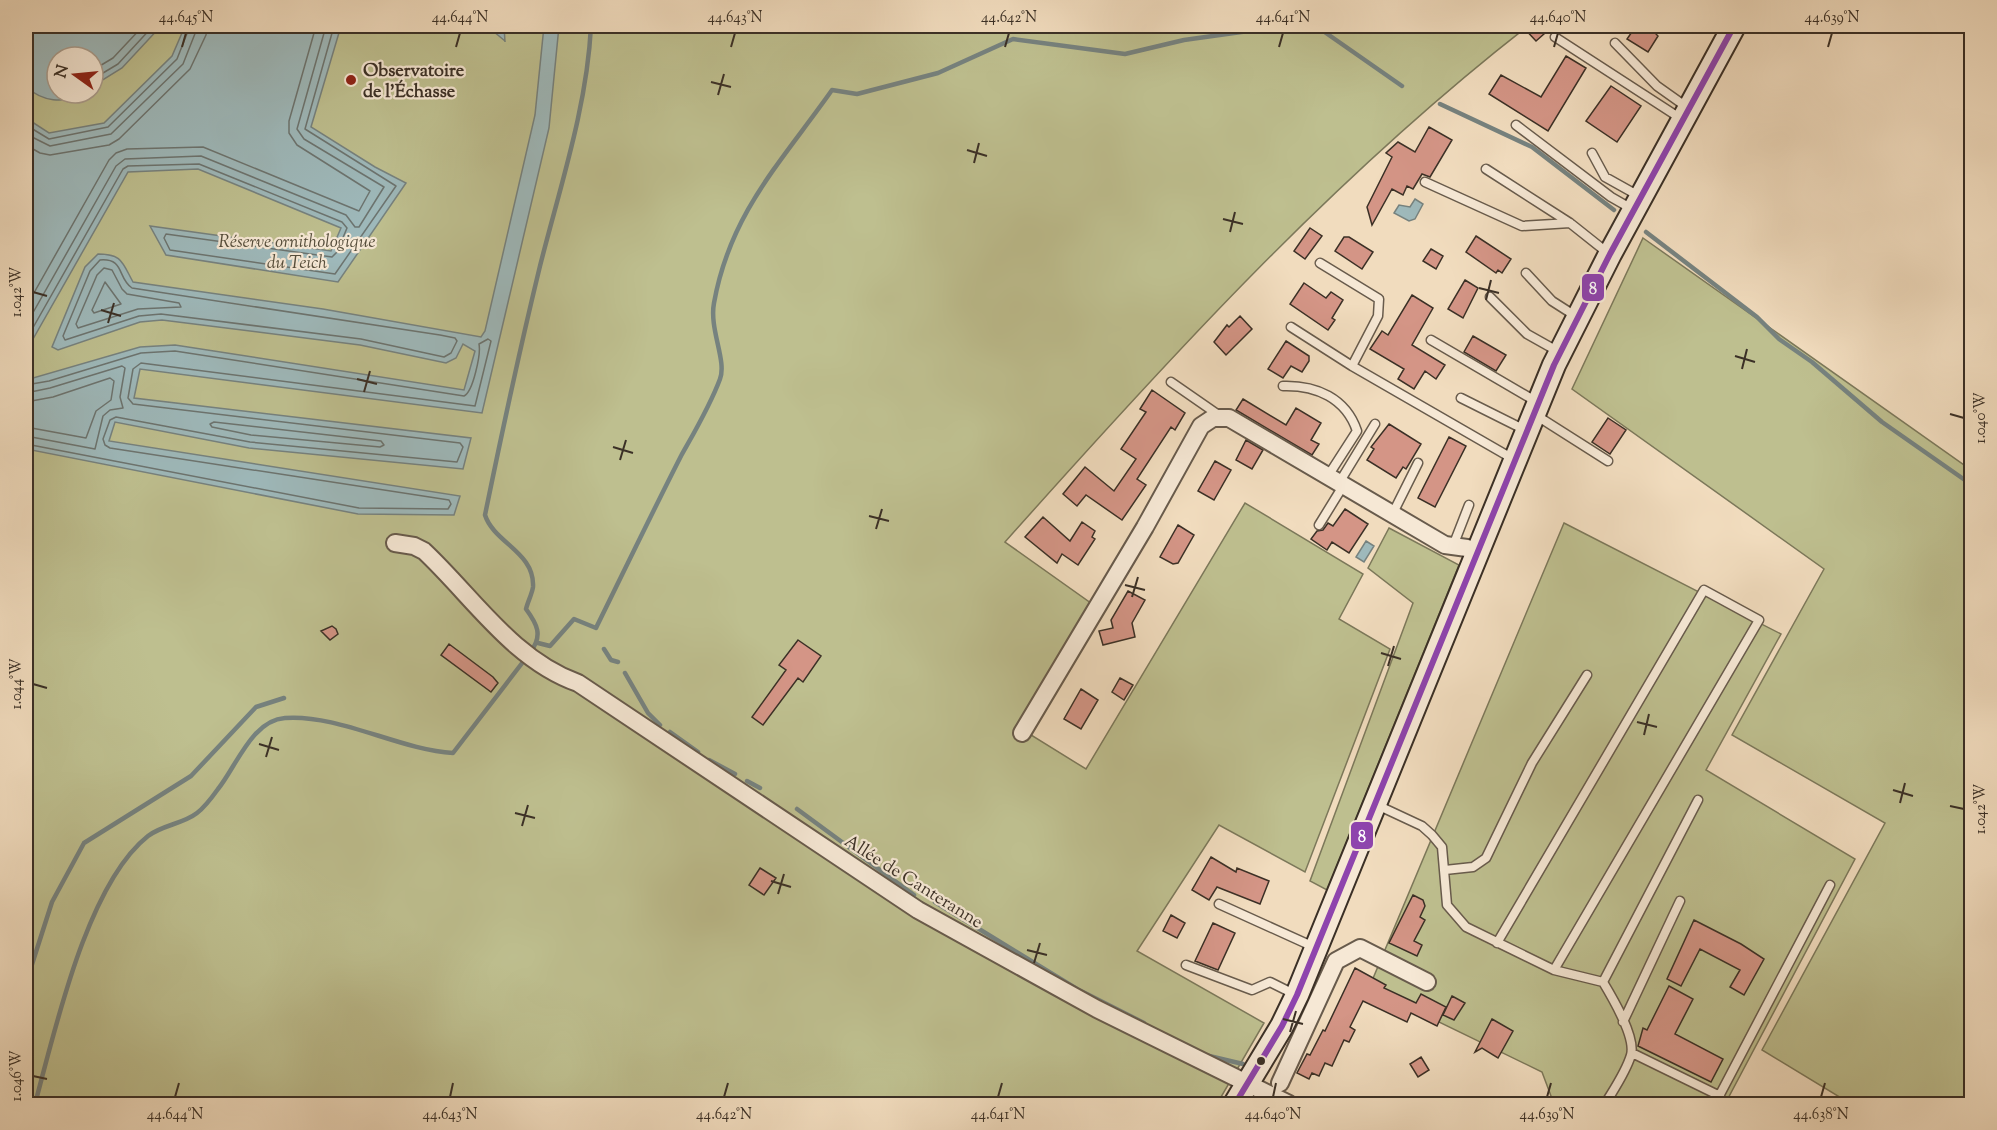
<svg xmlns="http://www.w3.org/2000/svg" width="1997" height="1130" font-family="'Sorts Mill Goudy',serif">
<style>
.green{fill:#bebf8f;stroke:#7c785a;stroke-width:1.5;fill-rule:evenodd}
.water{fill:#9eb9bb;stroke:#76827f;stroke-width:1.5}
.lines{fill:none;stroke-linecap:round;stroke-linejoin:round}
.shore{stroke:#6c7470;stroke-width:1.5}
.stream{stroke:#76827f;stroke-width:4.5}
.building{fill:#d49586;stroke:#3b3026;stroke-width:1.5}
.service-casing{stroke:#685b4c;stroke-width:11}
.minor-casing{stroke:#685b4c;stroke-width:20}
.secondary-casing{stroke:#3b3026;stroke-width:26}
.service{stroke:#f6e8d5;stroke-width:8}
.minor{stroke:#f6e8d5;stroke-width:16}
.secondary{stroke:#f6e8d5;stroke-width:22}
.bus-1-casing{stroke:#f6e8d5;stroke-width:10}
.bus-1{stroke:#8e44ad;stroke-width:6}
.ticks{fill:none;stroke:#3b3026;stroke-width:2}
.poi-dot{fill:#8f2418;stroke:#f6e8d5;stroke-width:2}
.bus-dot{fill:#3b3026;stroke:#f6e8d5;stroke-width:2}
.labels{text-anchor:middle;stroke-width:4.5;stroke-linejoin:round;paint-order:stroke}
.poi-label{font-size:18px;font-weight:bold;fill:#3b3026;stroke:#f6e8d5;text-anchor:start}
.park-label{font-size:18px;font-style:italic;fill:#554d3b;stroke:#f6e8d5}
.street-label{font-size:18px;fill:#3b3026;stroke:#f6e8d5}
.line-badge{stroke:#f6e8d5;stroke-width:2}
.badge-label{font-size:16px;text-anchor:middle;font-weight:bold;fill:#fff}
.neatline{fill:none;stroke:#3b3026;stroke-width:2}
.ticks-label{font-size:15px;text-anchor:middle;fill:#3b3026}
</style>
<rect width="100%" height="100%" fill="#f1dcbe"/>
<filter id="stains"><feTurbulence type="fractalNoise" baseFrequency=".00333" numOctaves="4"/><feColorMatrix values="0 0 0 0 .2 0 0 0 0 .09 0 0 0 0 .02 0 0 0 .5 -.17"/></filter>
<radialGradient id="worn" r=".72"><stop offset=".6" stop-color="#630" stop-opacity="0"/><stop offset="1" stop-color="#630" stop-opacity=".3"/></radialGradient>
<path class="green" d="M26,26H1528C1334,177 1168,359 1005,542L1102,611L1031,735L1086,769L1245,503L1363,574L1339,619L1390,649L1305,872L1219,825L1137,951L1264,1023L1217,1104H26ZM57,57H93V93H57Z
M1643,238L1971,470V1104H1851L1762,1050L1885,823L1732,735L1824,569L1572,389Z
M1564,523L1781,634L1706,770L1855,859L1725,1104H1554L1542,1072L1369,988Z
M1389,528L1459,565L1327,890L1310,881L1413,603L1368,568Z"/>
<path class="water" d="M26,26H161L122,68L93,86V57H57V93H82C64,105 42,101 26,87Z
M185,26H341L311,127L375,167L406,183L338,282L166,255L150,226L331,251L341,228L198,169L128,172L29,346H26V118L49,133L104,123L172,56Z
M487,26H504L505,42V41Z
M544,26H559L549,128L482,413L140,369L134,398L471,438L463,469L249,448L115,422L109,441L460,496L454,515L358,514L26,449V380L140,347L175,345L464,390L475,351L463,344L456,358L446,363L360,345L162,320L140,322L58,350L52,347L85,267L98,254C122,254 122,262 133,282L323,309L481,337L485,331L535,115Z
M1415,199L1423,204L1415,219L1409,221L1394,213L1399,205L1410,207Z
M1366,541L1374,546L1364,562L1356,557Z"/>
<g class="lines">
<path class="shore" d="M93,70L113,58L143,26
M93,79L118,64L153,26
M26,125L49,139L108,127L177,59L190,26
M26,134L50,146L111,134L183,64L198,26
M26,145L40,153L50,155L109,145L119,139L190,69L206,35L207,26
M100,260C125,258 117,278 132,288L440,335L455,338L457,341L451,353L444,357L361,339L161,314L139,316L65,340L63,336L90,271Z
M104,268L112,270L122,289L127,294L179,303L181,307L138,309L78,328L76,324L97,275Z
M105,282L121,304L94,313L92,310Z
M26,307L109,160L116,153L127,149L203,147L359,211L370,191L297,145L289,133V121L316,26
M26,325L116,166L125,159L201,156L346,215L355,227H359L384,187L304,139L297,129L326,26
M26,340L123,169L128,166L199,164L342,222L347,228L337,252L332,257L166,234L164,238L170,250L335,274L396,186L305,129L334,26
M26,385L49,381L141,353L175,351L464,396C473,392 481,354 479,344L488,339L491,341L475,406L141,363L133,369L128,398L133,404L460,443L463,447L457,462L250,442L116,417L110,420L103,439L105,445L110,448L449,500L451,504L448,509L359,508L26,444
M26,393L50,388L122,366L125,368L120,397L123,408L110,410L103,416L95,449L26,436
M26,402L53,397L110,378L114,381L111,400L96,411L86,438L26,427
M214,422L381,441L384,445L380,447L251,435L212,427L210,424Z"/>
<path class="stream" d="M1316,26L1402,86
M1440,104L1532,147L1614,210
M1646,232L1757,317L1779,339L1812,362L1882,422L1972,485
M538,643L550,646L574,619L596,628C624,571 652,513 681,456C695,431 710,406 720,379C727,361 709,329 714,303C730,213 782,161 832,90L857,94L938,73L1013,39L1125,54L1184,40L1285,26
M604,649L611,660L618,662
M531,651C543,635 537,624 526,609C528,601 532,594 533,587C535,552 494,543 485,515C502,432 520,348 540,266C560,187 587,107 591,26
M625,673L648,713L660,725
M670,732L698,752
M709,760L735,774
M747,781L760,788
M797,809L914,895
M935,902L1077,989L1144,1023
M26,983L52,902L84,843L191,776L256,707L284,698
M1205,1055L1243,1064
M1291,1098L1305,1104
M35,1104C55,1030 87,884 148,836C162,825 183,824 197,813C205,807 213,796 218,789C236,767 252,720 285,718C339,714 400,750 453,753L526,658"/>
</g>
<path class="building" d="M1522,26H1553L1536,41Z
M1636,26H1661L1656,34L1658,36L1648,52L1627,39Z
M1566,56L1586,68L1548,131L1489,94L1501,75L1541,97Z
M1611,86L1641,106L1617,142L1586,121Z
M1429,127L1452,140L1430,177L1422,174L1413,189L1407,186L1403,195L1392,189L1372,225L1367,207L1392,157L1386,153L1398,142L1415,152Z
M1310,228L1322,236L1305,259L1294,251Z
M1476,236L1511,259L1502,273L1498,270L1496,273L1466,252Z
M1344,237H1349L1373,252L1362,269L1335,251Z
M1431,249L1443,256L1436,269L1423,261Z
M1465,280L1478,288L1463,318L1448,309Z
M1304,283L1326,298L1331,292L1343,300L1332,318L1335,320L1328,330L1290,304Z
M1412,295L1433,308L1412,345L1445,365L1436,379L1425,371L1414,389L1398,379L1404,369L1370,349L1382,331L1388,335Z
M1240,316L1252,329L1226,355L1214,342L1227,325L1229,327Z
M1473,336L1506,355L1496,371L1464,352Z
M1286,341L1309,356V361L1302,372L1291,366L1283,378L1268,369Z
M1152,390L1185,413L1175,430L1171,427L1137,479L1146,485L1122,520L1086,495L1077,506L1063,494L1085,467L1114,491L1136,459L1121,449L1146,412L1140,409Z
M1243,399L1286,425L1296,408L1321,423L1311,440L1319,444L1312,455L1236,410Z
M1608,418L1626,430L1610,454L1592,442Z
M1389,424L1421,444L1406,469L1403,467L1396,478L1367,460L1374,449L1371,447Z
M1449,437L1466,446L1435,507L1418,498Z
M1246,440L1263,450L1252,469L1236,460Z
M1215,461L1231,470L1214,500L1198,491Z
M1345,509L1368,524L1349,553L1332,542L1327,550L1311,539L1317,531L1323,530L1328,523L1333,526Z
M1043,517L1070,541L1082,522L1095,531L1092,537L1095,539L1078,565L1062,554L1057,563L1025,537Z
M1178,525L1194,535L1178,563L1173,564L1160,557Z
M1128,591L1145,600L1132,623L1135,637L1103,645L1099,631L1113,628L1111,620Z
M332,626L336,629L338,634L330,640L321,631Z
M798,640L821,656L803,682L798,678L763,725L752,717L786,670L779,665Z
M449,644L493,677L498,683L491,692L441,655Z
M1120,678L1133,685L1124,700L1112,692Z
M1081,689L1098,700L1081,729L1064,719Z
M1211,857L1236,872L1237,868L1269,881L1260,904L1217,887L1209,900L1192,890Z
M760,868L776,878L764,895L749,885Z
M1413,895L1423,900L1425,906L1420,917L1425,920L1414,941L1422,945L1417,956L1389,943Z
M1171,915L1185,923L1177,938L1163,931Z
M1694,920L1741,944L1764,959L1744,995L1730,987L1740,970L1700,949L1681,986L1667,979Z
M1213,923L1235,933L1218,970L1195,961Z
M1355,968L1386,985L1384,988L1416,1003L1421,994L1446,1007L1437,1026L1411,1013L1407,1022L1363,1001L1350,1027L1355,1030L1349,1042L1344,1040L1332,1066L1325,1063L1319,1076L1312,1073L1309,1079L1297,1073L1307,1054L1310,1055L1323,1030L1325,1031Z
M1669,986L1693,999L1675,1034L1723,1059L1711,1082L1638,1046L1643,1028L1647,1030Z
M1452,996L1465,1003L1454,1020L1443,1015Z
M1492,1019L1513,1031L1498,1058L1482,1048L1475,1052Z
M1421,1057L1429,1070L1418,1077L1410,1064Z"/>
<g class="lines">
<defs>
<path id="service" d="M1555,37L1683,120
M1615,43L1657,86L1688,108
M1516,125L1611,197L1632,209
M1592,153L1605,177L1639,196
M1486,169L1570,223L1609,254
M1425,182L1522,226L1570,223
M1320,263L1379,299L1378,316L1352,366
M1526,273L1552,301L1577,317
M1490,297L1527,334L1559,352
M1291,327L1352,366L1515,460
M1431,340L1537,402
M1171,382L1220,416
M1283,386C1316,385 1346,398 1357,431L1328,476
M1461,398L1525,430
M1534,414L1608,461
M1339,483L1375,424
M1392,515L1418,463
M1319,525L1343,486
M1453,546L1469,505
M1377,805L1422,826L1432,835L1442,847L1447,905L1466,927L1554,970L1603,982C1612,997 1636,1037 1631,1055C1626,1072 1614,1089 1605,1104
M1445,870L1473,867L1486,858L1532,763L1587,675
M1219,904L1314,947
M1497,943L1704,590L1759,620L1554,970
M1186,965L1252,990L1270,982L1296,995
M1603,982L1698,800
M1623,1022L1680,901
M1632,1053L1720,1096
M1715,1104L1830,885"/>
<path id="minor" d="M395,543L414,546L424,551C473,597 513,660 578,683L918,910L1097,1009L1289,1104
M1022,733L1145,527L1201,426L1213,418H1229L1445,545L1467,548L1478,553
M1280,1083L1336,961L1360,948L1427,982"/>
<path id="secondary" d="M1235,1104L1282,1026L1297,995L1554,365L1610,254L1734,26"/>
</defs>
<use href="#service" class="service-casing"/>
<use href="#minor" class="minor-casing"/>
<use href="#secondary" class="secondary-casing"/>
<use href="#service" class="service"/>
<use href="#minor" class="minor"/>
<use href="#secondary" class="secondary"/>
<defs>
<path id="bus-1" d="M1235,1104L1282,1026L1297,995L1554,365L1610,254L1734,26"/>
</defs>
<use href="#bus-1" class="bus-1-casing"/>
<use href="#bus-1" class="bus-1"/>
</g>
<path class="ticks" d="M182,47L186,33M456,47L460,33M731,47L735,33M1005,47L1009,33M1279,47L1283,33M1554,47L1558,33M1828,47L1832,33M711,82L731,87M718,95L724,74M967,150L987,156M974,163L979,143M1223,219L1243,224M1230,232L1235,212M1479,288L1499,293M33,292L47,296M1486,300L1491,280M101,310L121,316M108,323L114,303M1735,356L1755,362M1742,369L1747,349M357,379L377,384M364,392L370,371M1950,414L1964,418M613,447L633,453M620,460L626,440M869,516L889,521M876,529L882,509M1125,585L1145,590M1132,597L1138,577M1381,653L1401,659M1388,666L1394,646M33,684L47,688M1637,722L1657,727M1644,735L1649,714M259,744L279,750M266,757L272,737M1893,790L1913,796M1900,803L1905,783M1950,806L1964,809M515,813L535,818M522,826L528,805M771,881L791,887M778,894L784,874M1027,950L1047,955M1034,963L1040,943M1283,1019L1303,1024M1290,1032L1296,1011M33,1076L47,1079M175,1097L179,1083M450,1097L453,1083M724,1097L728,1083M998,1097L1002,1083M1273,1097L1276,1083M1547,1097L1551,1083M1821,1097L1825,1083"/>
<circle class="poi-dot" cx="351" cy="80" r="6"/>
<circle class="bus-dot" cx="1261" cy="1061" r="5"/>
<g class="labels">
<g class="poi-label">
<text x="363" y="76">Observatoire<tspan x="363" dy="21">de l'Échasse</tspan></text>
</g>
<g class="park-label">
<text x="297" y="247">Réserve ornithologique<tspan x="297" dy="21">du Teich</tspan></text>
</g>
<g class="street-label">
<text transform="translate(914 881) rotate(32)" y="6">Allée de Canteranne</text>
</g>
</g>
<g class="line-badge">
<rect x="1581" y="273" width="24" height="29" rx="6" fill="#8e44ad"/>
<rect x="1350" y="821" width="24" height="29" rx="6" fill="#8e44ad"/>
</g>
<g class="badge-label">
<text x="1593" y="294">8</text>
<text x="1362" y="842">8</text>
</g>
<rect width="1997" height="1130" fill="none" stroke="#f1dcbe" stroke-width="66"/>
<g transform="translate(75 75) rotate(285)"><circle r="28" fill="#f6e8d5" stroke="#ab9e8f" stroke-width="1.5"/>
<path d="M0-4.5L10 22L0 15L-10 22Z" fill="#8f2418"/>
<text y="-9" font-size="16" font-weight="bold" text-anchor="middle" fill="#3b3026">N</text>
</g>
<rect x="33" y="33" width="1931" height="1064" class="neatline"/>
<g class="ticks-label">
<text x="186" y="22">44.645°N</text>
<text x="460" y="22">44.644°N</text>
<text x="735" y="22">44.643°N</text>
<text x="1009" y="22">44.642°N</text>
<text x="1283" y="22">44.641°N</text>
<text x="1558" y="22">44.640°N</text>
<text x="1832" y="22">44.639°N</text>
<text transform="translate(16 292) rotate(-90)" y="5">1.042°W</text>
<text transform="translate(1980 418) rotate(-90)" y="5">1.040°W</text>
<text transform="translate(16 684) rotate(-90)" y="5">1.044°W</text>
<text transform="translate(1980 809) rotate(-90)" y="5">1.042°W</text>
<text transform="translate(16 1076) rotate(-90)" y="5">1.046°W</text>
<text x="175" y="1119">44.644°N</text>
<text x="450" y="1119">44.643°N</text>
<text x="724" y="1119">44.642°N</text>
<text x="998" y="1119">44.641°N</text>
<text x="1273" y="1119">44.640°N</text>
<text x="1547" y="1119">44.639°N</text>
<text x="1821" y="1119">44.638°N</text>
</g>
<rect width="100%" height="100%" filter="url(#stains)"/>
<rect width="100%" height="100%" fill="url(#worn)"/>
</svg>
